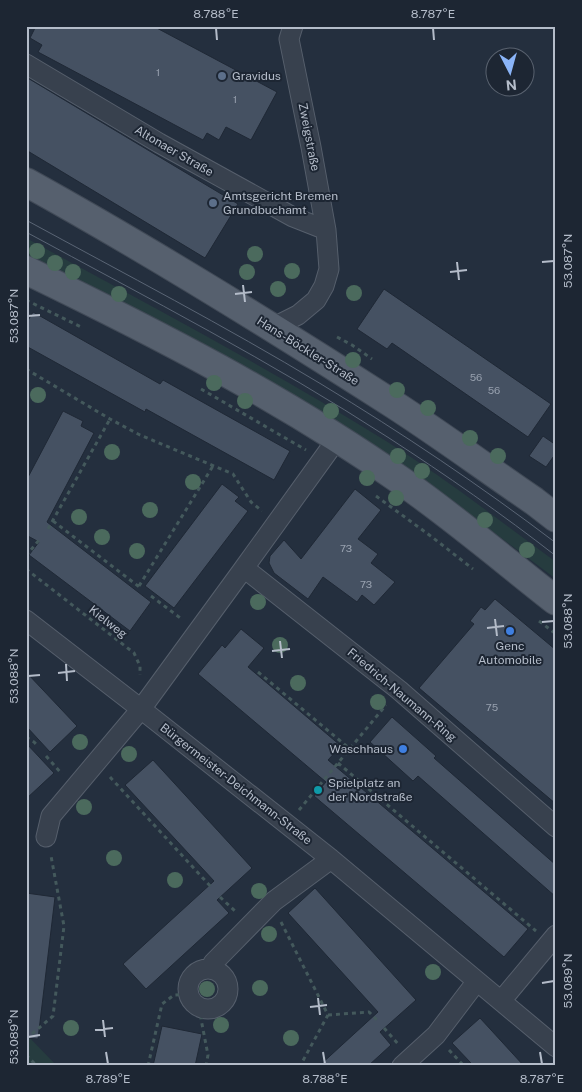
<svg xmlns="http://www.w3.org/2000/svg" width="582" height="1092" font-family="'Public Sans',sans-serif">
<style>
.green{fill:#263c3f}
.building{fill:#455162;stroke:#1f2835}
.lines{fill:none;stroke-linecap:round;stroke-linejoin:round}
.street-casing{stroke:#565f6c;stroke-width:21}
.primary-casing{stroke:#414a57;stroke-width:30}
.path{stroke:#44595c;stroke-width:3;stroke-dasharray:4 4;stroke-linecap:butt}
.street{stroke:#38414e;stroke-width:19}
.primary{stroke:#56606e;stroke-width:28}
.tram{stroke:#5a6575;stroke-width:1}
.tree{fill:#4b6a5d}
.ticks{fill:none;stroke:#b4bcc9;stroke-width:2}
.service-dot{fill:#5c6f8a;stroke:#1d2633;stroke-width:2}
.shop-dot{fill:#3f7fe0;stroke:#1d2633;stroke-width:2}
.culture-dot{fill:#0f9aa8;stroke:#1d2633;stroke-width:2}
.labels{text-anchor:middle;stroke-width:4;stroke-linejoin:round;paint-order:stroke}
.number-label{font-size:10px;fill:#98a1af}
.poi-label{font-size:12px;fill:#b4bcc9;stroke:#1d2633;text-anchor:start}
.street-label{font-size:12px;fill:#b4bcc9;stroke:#1d2633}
.neatline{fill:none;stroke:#b4bcc9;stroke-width:2}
.ticks-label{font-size:12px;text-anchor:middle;fill:#b4bcc9}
</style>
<rect width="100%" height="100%" fill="#242f3e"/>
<path class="green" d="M26,238C147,304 269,368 386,441C445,478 500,521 556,562V579L480,522L407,470L26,258Z
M26,1034L57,1066H26Z"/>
<path class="building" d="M36,26H153L277,92L251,140L226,127L219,140L207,133L203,140L38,52L42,45L30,38Z
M26,77L238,204L205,258L26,150Z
M384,289L551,404L528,437L392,343L387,349L357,329Z
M33,312L160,384L163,380L290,451L274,480L146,409L145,412L26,346V324Z
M63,411L83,421L81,426L94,433L47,522L151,602L130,631L29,555L39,542L26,535V481Z
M543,436L556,445V453L546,467L529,456Z
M222,484L239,497L235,501L248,511L174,608L145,586Z
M355,489L381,510L358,539L378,554L371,563L395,582L374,605L362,595L357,602L323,577L308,599L274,573L269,563L270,556L284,540L301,559Z
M495,599L556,650V804L419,688L474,624L470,621L481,607L485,610Z
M241,629L264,648L248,667L341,746L328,760L528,929L504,957L314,796L326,782L198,674L222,645L225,648Z
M26,672L77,726L50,752L26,726Z
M392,717L436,756L434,758L556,865V897L418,776L413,781L370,742Z
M26,743L54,773L26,799Z
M153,760L252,868L217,900L229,913L146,989L123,964L214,881L125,785Z
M315,888L416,1000L380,1032L391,1045L368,1066H319L378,1012L288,913Z
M26,893L55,897L38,1039L26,1038Z
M480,1018L524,1066H473L470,1062L452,1043Z
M162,1026L202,1034L195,1066H153Z"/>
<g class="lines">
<defs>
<path id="street" d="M26,64L159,143L293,217L326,230
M272,328L298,315L316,300L324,286L329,269L326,230L311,147L289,39L293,26
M244,568L337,439
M26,620L141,709L331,859L556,1047
M46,837L51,816L141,709L244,568L399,690L556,827
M211,969L213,963L274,901L331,859
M188 989a20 20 0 1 1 40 0a20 20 0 1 1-40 0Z
M501,1001L556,935
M402,1066L436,1035L477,981"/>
<path id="primary" d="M26,182C151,251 273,327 393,404C441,435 487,469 534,501L556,518
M26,270C156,333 285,399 403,482C456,519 505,561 556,601"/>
</defs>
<use href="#street" class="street-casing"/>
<use href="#primary" class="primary-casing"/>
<path class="path" d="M26,300L83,328
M337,337L352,345L372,359
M26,369L110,419L140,435L233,474L251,502L262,511
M201,389L306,450
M376,496L432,537L473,569
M53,521L142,589
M48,529L110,419
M26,556L39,540
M26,569L134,653L140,666V675
M139,586L213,466
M151,596L183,620
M539,621L556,634
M258,672L350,749
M26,737L34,742L38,746
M46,756L62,774
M338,763L536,931
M110,777L212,888
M299,810L386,705
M220,897L236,912
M281,922L328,1015L300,1066
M205,1008L201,1019L208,1055L206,1066
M328,1015L369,1012L377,1020
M384,1028L399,1045
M26,1039L53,1016L64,926L51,856
M449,1050L464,1066
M26,1055L37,1066
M148,1066L162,1004L174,995L189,994"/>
<use href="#street" class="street"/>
<use href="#primary" class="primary"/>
<path class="tram" d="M26,220C125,274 225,326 321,384C402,433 481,486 556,543
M26,232C148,298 272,362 389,438C446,475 502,514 556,556"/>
</g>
<g class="tree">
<circle cx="37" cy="251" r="8"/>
<circle cx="255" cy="254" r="8"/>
<circle cx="55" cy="263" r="8"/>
<circle cx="292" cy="271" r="8"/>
<circle cx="73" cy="272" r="8"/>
<circle cx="247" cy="272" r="8"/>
<circle cx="278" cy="289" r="8"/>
<circle cx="354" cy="293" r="8"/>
<circle cx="119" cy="294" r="8"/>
<circle cx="353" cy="360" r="8"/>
<circle cx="214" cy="383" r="8"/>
<circle cx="397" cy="390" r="8"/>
<circle cx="38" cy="395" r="8"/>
<circle cx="245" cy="401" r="8"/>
<circle cx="428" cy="408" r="8"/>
<circle cx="331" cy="411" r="8"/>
<circle cx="470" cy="438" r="8"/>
<circle cx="112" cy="452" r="8"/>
<circle cx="398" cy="456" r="8"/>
<circle cx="498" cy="456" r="8"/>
<circle cx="422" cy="471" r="8"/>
<circle cx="367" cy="478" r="8"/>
<circle cx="193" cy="482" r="8"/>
<circle cx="396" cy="498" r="8"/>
<circle cx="150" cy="510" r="8"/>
<circle cx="79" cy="517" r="8"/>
<circle cx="485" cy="520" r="8"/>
<circle cx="102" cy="537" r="8"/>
<circle cx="527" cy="550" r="8"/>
<circle cx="137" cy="551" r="8"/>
<circle cx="258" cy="602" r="8"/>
<circle cx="280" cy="645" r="8"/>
<circle cx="298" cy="683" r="8"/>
<circle cx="378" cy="702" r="8"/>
<circle cx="80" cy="742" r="8"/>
<circle cx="129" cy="754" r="8"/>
<circle cx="84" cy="807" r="8"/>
<circle cx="114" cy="858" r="8"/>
<circle cx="175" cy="880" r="8"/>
<circle cx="259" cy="891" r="8"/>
<circle cx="269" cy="934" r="8"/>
<circle cx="433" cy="972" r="8"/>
<circle cx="260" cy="988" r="8"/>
<circle cx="207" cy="989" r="8"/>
<circle cx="221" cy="1025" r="8"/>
<circle cx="71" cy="1028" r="8"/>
<circle cx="291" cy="1038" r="8"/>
</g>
<path class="ticks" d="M216,28L217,40M433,28L434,40M457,262L459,280M542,262L554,261M450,272L467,270M243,285L245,302M235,294L252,292M28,316L40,315M495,619L497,636M542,622L554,621M487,628L504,626M280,641L282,658M272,651L290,649M66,664L67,681M58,673L75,671M28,676L40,675M542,983L554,981M318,998L320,1015M310,1007L327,1005M103,1020L105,1037M95,1030L113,1028M28,1037L40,1035M106,1052L108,1064M323,1052L325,1064M540,1052L542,1064"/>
<g class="service-dot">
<circle cx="222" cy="76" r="5"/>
<circle cx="213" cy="203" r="5"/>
</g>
<g class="shop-dot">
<circle cx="510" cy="631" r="5"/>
<circle cx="403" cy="749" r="5"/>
</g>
<circle class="culture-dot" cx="318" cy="790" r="5"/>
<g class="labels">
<g class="number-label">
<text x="158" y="76">1</text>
<text x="235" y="103">1</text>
<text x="476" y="381">56</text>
<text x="494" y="394">56</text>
<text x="346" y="552">73</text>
<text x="366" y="588">73</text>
<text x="492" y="711">75</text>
</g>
<g class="poi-label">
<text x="232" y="80">Gravidus</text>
<text x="223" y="200">Amtsgericht Bremen<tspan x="223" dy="14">Grundbuchamt</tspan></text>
<text x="510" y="650" text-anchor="middle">Genc<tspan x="510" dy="14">Automobile</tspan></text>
<text x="393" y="753" text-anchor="end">Waschhaus</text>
<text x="328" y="787">Spielplatz an<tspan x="328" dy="14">der Nordstraße</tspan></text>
</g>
<g class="street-label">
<text transform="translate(309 137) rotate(79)" y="4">Zweigstraße</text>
<text transform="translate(174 151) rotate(30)" y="4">Altonaer Straße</text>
<text transform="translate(308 351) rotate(32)" y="4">Hans-Böckler-Straße</text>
<text transform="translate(108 622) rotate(38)" y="4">Kielweg</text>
<text transform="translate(402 695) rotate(40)" y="4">Friedrich-Naumann-Ring</text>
<text transform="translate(236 784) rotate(38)" y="4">Bürgermeister-Deichmann-Straße</text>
</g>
</g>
<rect width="582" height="1092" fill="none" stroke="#1d2633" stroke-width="55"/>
<g transform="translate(510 72) rotate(174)"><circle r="24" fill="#1d2633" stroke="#59626f"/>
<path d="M0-4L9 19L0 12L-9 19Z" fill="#8ab4f8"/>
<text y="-8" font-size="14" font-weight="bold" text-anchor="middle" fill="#b4bcc9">N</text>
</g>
<rect x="28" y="28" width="526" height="1036" class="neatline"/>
<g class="ticks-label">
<text x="216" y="18">8.788°E</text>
<text x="433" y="18">8.787°E</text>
<text transform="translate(568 261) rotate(-90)" y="4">53.087°N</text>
<text transform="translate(14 316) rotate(-90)" y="4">53.087°N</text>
<text transform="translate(568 621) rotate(-90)" y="4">53.088°N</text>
<text transform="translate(14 676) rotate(-90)" y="4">53.088°N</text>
<text transform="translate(568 981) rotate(-90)" y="4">53.089°N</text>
<text transform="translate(14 1037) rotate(-90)" y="4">53.089°N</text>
<text x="108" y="1083">8.789°E</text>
<text x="325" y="1083">8.788°E</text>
<text x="542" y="1083">8.787°E</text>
</g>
</svg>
